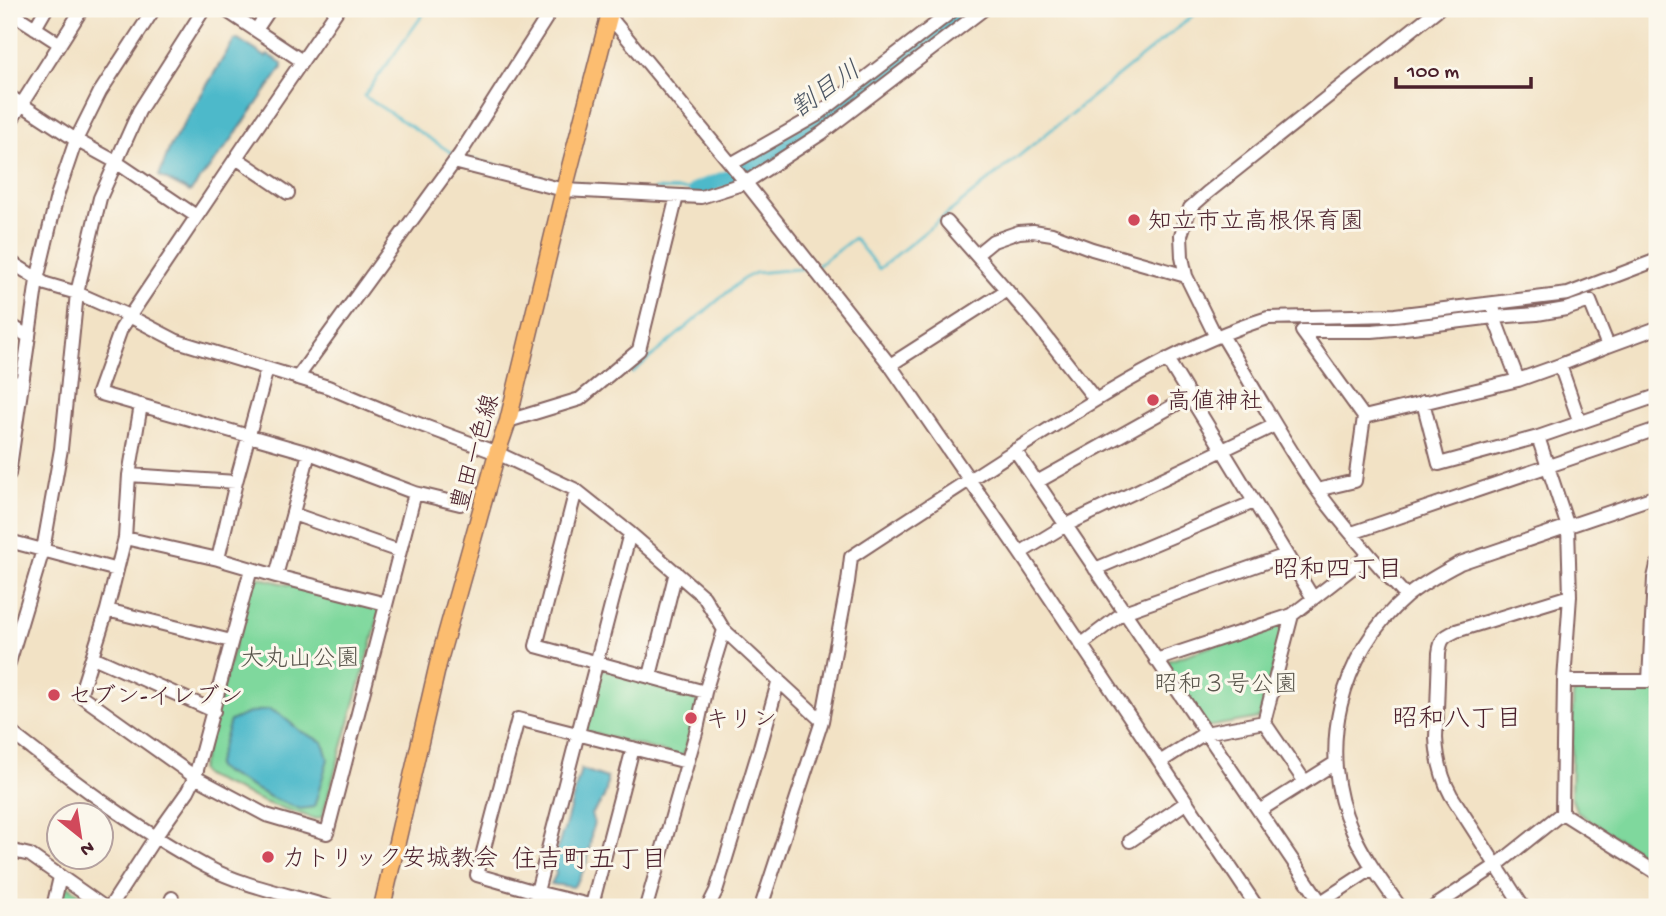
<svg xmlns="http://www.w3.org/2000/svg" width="1666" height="916" font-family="'Gochi Hand','Klee One',sans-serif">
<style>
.green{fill:#7fd89d;stroke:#647c64;stroke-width:2}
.water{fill:#4eb9ca;stroke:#4c6c7a;stroke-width:2}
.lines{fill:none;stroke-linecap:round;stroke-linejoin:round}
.stream{stroke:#4eb9ca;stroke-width:2.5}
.river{stroke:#4eb9ca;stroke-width:16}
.minor-casing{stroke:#856361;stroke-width:16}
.major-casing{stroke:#856361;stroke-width:19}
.minor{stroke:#fff;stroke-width:12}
.major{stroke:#fcbd6f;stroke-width:16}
.poi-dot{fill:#d1495b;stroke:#fbf7ec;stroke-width:2.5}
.labels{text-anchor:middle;stroke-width:6;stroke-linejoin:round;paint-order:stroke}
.poi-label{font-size:24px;fill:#4a1f2b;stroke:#fbf7ec;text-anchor:start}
.street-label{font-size:24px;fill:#4a1f2b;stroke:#fbf7ec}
.park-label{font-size:24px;fill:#5a564d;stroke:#fbf7ec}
.water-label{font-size:26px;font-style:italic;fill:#4b5563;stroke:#fbf7ec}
.neighbourhood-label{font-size:26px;fill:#4a1f2b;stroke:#fbf7ec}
</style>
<rect width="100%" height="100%" fill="#fbf7ec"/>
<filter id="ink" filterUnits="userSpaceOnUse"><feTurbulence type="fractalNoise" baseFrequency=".0143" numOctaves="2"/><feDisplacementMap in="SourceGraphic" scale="14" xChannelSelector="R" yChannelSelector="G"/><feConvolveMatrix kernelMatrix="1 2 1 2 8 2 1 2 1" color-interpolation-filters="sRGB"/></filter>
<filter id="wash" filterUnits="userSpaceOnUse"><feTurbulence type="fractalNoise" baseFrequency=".00686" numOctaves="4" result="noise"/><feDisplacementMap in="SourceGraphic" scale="28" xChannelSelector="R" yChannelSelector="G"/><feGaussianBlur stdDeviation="1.57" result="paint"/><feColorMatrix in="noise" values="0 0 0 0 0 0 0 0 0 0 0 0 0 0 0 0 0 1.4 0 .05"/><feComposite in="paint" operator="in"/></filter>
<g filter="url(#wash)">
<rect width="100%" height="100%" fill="#f2e2c5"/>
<path class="green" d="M253,576L378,607L380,610L372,642L322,817L316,819L266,803L204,776L200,770Z
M1280,623L1285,628L1259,718L1207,727L1166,668L1168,661Z
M601,668L701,697L683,757L585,731L591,698Z
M1588,684L1657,685V864L1577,812L1571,797L1573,695L1578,690H1588Z
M62,882L99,907H56Z"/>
<path class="water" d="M238,39L266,57L268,55L282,63V68L230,142L190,192L159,176L170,147L234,40Z
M269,709L281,715L300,731L323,742L328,759L314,807L300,809L272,798L218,769L216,766L230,721L249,713Z
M581,769L607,778C608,793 602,803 591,814L594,823C591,831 591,837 590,845C589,858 582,878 573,887L551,884L556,874L554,865L551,868C551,859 554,854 558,846C561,840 560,836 564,830Z"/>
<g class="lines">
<path class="stream" d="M427,9L364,96L455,155
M462,157L544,178L561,181
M571,182L588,185
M654,189L696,190
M816,267L854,238L879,269L1201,9
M632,373L743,279L755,273L809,268"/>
<path class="river" d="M696,190L730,177L824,122L971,9"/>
</g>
</g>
<g filter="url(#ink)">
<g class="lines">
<defs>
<path id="minor" d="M224,9L302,61
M338,9L244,146L121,329L98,393L309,453L415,493L460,504
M9,11L60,44
M605,11L731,164L890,365L1020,553L1257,907
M35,28L46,9
M256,30L270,9
M9,96L76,140L116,162L196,216
M9,124L82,9
M236,158L288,193
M454,162L564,190L701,197L745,183L822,133L984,9
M731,164L817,115L955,9
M947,222L1033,320L1095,399
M976,255L993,241L1019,232L1033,231L1052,234L1092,249L1186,276
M9,261L46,284L77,293L129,316L177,341L328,387L397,416L497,453L576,490L630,533L704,597L724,630L822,721
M1494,310V317L1518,380
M9,324L29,337
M1222,335C1253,386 1282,440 1317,490C1344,527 1375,562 1406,596
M1216,337L1186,276L1182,257L1181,235L1190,208L1207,193L1438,9
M1167,359L1313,598
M890,365L1007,290
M1560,365L1580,423
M297,378L460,154L552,9
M9,380L22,385
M1423,402L1439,464L1538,437L1657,396
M141,405L129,475L125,538L107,610L80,695L195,777L266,815L327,833L415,493
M1364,417L1302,331H1372L1405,328L1494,317L1537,314L1566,309L1590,301L1608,346
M508,421L580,399L639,350L677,196
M1538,437L1568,527L1570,596L1564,681H1657
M1015,450L1324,907
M9,474L37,280L57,196L76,140L100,92L154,9
M129,475L236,482
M1037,482L1189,397
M576,490L536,646L705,692
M1317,490L1355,481L1364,417L1518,380L1560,365L1608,346L1657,328
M293,514L399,551
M1352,533L1657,429
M125,538L218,559L276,576L386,604
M9,541L117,570
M1020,553L1066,525L1275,425
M218,559L236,482L267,369
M1095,569L1254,502
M276,576L309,453
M107,610L231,641
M1082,644L1124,612L1286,555
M93,657L214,711
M1156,660L1292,615
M9,663L43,550L61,449L77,293L100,198L139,111L204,9
M650,676L676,572
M1649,681L1654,578L1657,565
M9,731C72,780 136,829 207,867C246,887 288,894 329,907
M1160,762L1205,733L1264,722
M1305,782L1264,722L1292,615L1369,555
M1259,811L1335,763
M1562,813L1564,681
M1562,813L1657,873
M1130,841L1187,802
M9,850L30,855L104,907
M592,905L633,748
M1315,906L1373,868
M53,907L60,877
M110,907L156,836L188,791L195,777L251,569
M169,907L172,898
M533,907L630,533
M598,907L536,892L477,875L518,719L687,762
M646,907L697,729L705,692L724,630
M708,907L716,891L760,747L779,679
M761,907L822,721L848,582L851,557C915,515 979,473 1044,432C1115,387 1187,343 1268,318L1395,315L1568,294L1657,260
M1400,907C1383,883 1364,858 1352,830C1316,751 1340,653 1406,597C1422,583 1442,573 1460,563L1657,496
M1434,907L1497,865L1562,813
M1523,907L1451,795C1441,777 1437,758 1436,738L1439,653C1441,639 1443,637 1456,631L1570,596"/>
<path id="major" d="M382,907L438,664L497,453L508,421L564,190L611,9"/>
</defs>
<use href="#minor" class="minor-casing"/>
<use href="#major" class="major-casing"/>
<use href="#minor" class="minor"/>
<use href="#major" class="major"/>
</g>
</g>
<g class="poi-dot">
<circle cx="1134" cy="220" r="7"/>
<circle cx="1153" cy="400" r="7"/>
<circle cx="54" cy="695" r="7"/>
<circle cx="691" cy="718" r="7"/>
<circle cx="268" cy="857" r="7"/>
</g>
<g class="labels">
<g class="poi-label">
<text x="1148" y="228">知立市立高根保育園</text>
<text x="1167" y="408">高値神社</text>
<text x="68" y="703">セブン-イレブン</text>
<text x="705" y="726">キリン</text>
<text x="282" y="865">カトリック安城教会</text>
</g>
<g class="street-label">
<text transform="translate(474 452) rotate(-74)" y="8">豊田一色線</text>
</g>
<g class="park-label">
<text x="300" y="665">大丸山公園</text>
<text x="1226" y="691">昭和３号公園</text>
</g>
<g class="water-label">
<text transform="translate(825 88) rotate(-35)" y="9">割目川</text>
</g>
<g class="neighbourhood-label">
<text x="1338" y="577">昭和四丁目</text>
<text x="1457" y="726">昭和八丁目</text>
<text x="589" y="867">住吉町五丁目</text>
</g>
</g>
<rect width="1666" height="916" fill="none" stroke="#fbf7ec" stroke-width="35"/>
<g transform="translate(80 836) rotate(150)"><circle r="33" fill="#fbf7ec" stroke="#b4a19f" stroke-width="2"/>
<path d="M0-5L12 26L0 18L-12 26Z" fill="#d1495b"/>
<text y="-10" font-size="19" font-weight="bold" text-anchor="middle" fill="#4a1f2b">N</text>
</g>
<path d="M1396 77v10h135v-10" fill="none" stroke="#4a1f2b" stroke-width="3.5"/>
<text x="1407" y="77" font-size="21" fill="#4a1f2b" stroke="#fbf7ec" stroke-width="5" paint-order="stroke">100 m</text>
</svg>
